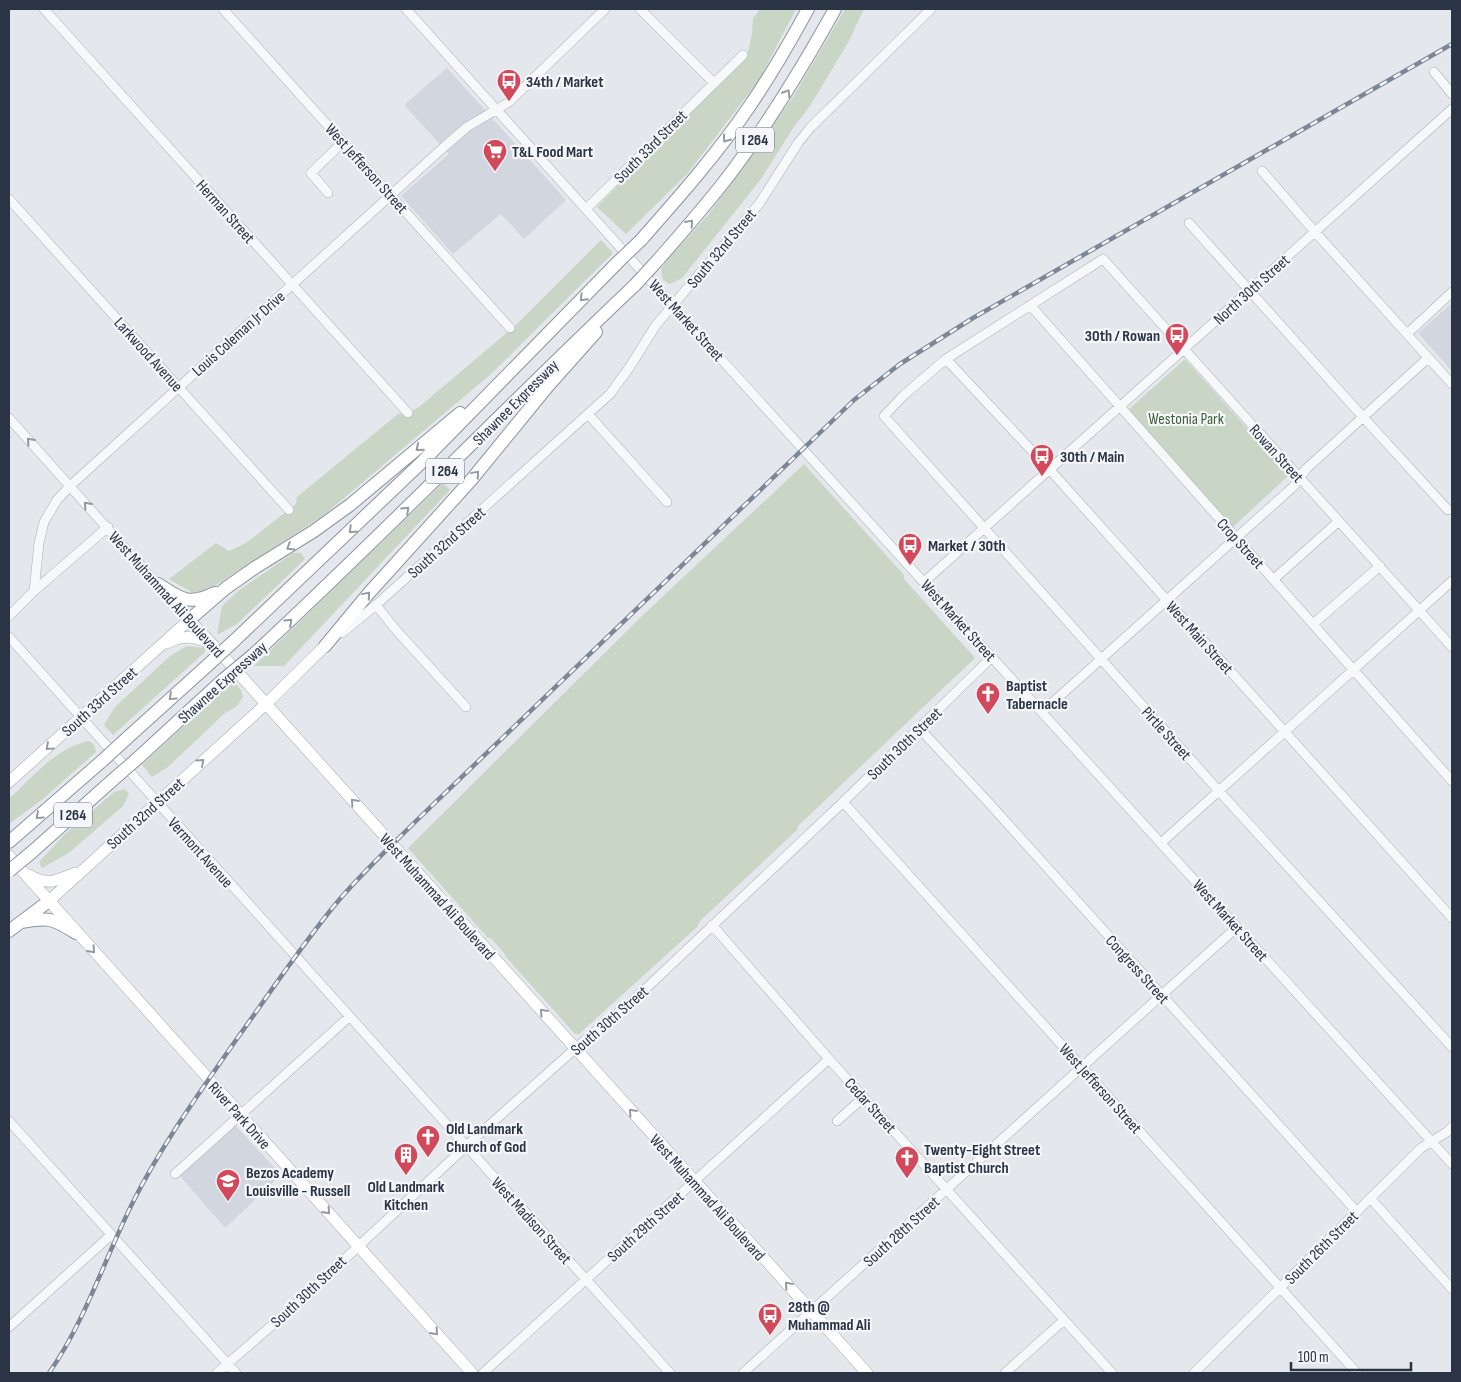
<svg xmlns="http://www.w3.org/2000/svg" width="1461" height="1382" font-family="'Sofia Sans Condensed',sans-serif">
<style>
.built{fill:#d2d6de}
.green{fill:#c9d6c5}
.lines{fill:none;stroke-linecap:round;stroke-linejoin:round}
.minor-casing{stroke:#a9aeb7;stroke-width:10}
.major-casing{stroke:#a3abb8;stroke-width:12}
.highway-casing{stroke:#8b94a3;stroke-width:14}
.minor{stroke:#f7f8fa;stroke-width:9}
.major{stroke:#fff;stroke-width:11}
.highway{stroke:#fff;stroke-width:12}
.rail-casing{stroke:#7d8696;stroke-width:4.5}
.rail{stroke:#f4f6f9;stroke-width:2.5;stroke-dasharray:8;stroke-linecap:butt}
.highway-bridge-casing{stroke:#8b94a3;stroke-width:14;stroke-linecap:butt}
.highway-bridge{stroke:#fff;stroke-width:12}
.oneway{stroke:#959aa2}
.oneway2{stroke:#9196a0}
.labels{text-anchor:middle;stroke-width:4.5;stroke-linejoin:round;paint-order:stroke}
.shield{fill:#f4f6f9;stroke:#676e7b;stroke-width:1}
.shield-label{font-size:15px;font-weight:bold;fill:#2b3445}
.poi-label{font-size:16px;font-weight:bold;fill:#2b3445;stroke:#f4f6f9;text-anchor:start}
.street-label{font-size:16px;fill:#2b3445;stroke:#f4f6f9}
.park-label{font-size:16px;fill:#3f6138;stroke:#f4f6f9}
</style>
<rect width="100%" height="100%" fill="#e4e7ec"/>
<path class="built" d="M447,68L566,200L524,239L501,214L453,254L401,196L449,154L404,105Z
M1452,303V371L1418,333Z
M236,1126L281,1175L225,1228L180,1176Z"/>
<path class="green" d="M759,9H796L759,80L688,173L626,234L597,207L748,52L752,34L753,18L758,12Z
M845,9H864L849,41L810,106L793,128L761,179L682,278L670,284L663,280L661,269L669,258L709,214L793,97Z
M601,240L613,253L492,373L324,515L207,591L193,593L169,579L216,543L229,551L246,543L296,504L297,497L398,414L408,413L419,407L517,324Z
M1185,359L1289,475L1233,527L1128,410Z
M804,464L904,575V579L975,658L798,826L797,830L700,921L697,927L578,1035L576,1033L575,1034L506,957L504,953L491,938H488L408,848L644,614Z
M443,483L450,490L284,666H254Z
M293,553H301L305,559L237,624L217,635L222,606L238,591Z
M187,646L205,648V652L113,735L104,725L115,707L170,656Z
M233,681L241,690L243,697L236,707L225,713L168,767L152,777L142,765Z
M89,741L94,745L96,752L43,799L9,824V799C33,777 55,748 89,741Z
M125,789L129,794L123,806L70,852L42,868L39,862L64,835L114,792Z"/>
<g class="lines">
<defs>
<path id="minor" d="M44,9L408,413
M223,9L510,328
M406,9L672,305L1452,1164
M640,9L714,83
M1434,72L1452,94
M1262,171L1315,232L1452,384
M328,193L311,173L343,142
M9,199L289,510
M586,209L743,55
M1189,223L1362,416L1448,510
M1030,305L1452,781
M1407,334L1452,292
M946,359L1050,470L1452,918
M588,414L667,502
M9,418L189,620
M1274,579L1339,521
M924,582L1452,109
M34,591L108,527
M376,605L396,630L466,707
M9,616L34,591L39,543L44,522L57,500L70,486L445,146L467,127L509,102L605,9
M1313,624L1380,566
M342,633L376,605L610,394L629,368L656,325L759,204L798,143L811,127L931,9
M9,637L670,1373
M1452,647L1103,259L946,359L904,395L884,416L1218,790L1452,1047
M1042,712L1293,487L1306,469L1428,358
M919,728L989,803L1357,1212
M843,802L1357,1373
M1161,843L1452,581
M712,925L829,1059L1112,1373
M9,1121L236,1373
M837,1121L864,1097
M175,1174L349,1017
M1370,1198L1452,1289
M9,1327L111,1235
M217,1373L293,1307L475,1138L586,1039L639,995L839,806L992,657
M483,1373L829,1059
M743,1373L1237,927
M1005,1373L1064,1320
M1194,1373L1421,1148L1447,1132L1452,1127"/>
<path id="major" d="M167,643C181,636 193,635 208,643
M9,782L189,620L214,646L867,1373
M9,856L472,1373
M29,875C49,886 55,881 75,873
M49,901L266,704L325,646"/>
<path id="highway" d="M641,240C679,197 717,154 749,107C771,75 790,42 808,9
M658,260C685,229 712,199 736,166C773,116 805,63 835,9
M158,584C181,599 188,606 215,593
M189,620L226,588L256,567L314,531L350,505L460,413
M235,640L422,462L617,263
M325,646L369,593L472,479L548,386L596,332
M253,655C383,535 506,407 635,285
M126,739L209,664
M138,758L224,679
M9,842L102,761
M32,852L115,778
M21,922C49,917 52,918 76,933
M9,931L49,901"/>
</defs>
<use href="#minor" class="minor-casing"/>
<use href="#major" class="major-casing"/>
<use href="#highway" class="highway-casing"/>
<use href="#minor" class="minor"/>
<use href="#major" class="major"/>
<use href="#highway" class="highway"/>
<defs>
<path id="rail" d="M49,1373C86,1320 105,1257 134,1200C163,1143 200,1092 236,1040C270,993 302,944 339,900C363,872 390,847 416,821L854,400L900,364L973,318L1452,44"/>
</defs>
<use href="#rail" class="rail-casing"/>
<use href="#rail" class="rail"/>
<defs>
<path id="highway-bridge" d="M617,263L641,240
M635,285L658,260
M209,664L235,640
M224,679L253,655
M102,761L126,739
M115,778L138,758
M9,871L32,852"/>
</defs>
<use href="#highway-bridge" class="highway-bridge-casing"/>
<use href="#highway-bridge" class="highway-bridge"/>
</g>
<defs><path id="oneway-chevron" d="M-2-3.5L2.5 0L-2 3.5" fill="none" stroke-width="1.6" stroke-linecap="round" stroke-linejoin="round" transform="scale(1.25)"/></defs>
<g class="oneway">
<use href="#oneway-chevron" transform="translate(787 93) rotate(-58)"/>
<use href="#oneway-chevron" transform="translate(726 139) rotate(126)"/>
<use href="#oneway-chevron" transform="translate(690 223) rotate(-49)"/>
<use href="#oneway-chevron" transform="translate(583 298) rotate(134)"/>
<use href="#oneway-chevron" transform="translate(419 448) rotate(140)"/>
<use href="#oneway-chevron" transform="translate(476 474) rotate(-50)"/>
<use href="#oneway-chevron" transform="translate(406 510) rotate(-44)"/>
<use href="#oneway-chevron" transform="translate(352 530) rotate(136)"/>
<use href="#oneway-chevron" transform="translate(290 547) rotate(148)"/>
<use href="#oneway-chevron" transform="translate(367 595) rotate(-50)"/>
<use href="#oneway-chevron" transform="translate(289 622) rotate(-43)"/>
<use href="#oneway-chevron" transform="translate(172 697) rotate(138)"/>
<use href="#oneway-chevron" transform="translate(49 747) rotate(138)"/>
<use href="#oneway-chevron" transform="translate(201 762) rotate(-42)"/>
<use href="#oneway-chevron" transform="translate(354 802) rotate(-132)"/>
<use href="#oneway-chevron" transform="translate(39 816) rotate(138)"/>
<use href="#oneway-chevron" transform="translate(92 950) rotate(48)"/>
<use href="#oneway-chevron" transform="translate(543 1012) rotate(-132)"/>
<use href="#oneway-chevron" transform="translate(632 1112) rotate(-132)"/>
<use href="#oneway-chevron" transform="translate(327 1211) rotate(48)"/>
<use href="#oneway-chevron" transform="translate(788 1285) rotate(-132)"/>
<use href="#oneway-chevron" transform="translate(435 1332) rotate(48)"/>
</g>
<g class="oneway2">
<use href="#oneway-chevron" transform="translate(30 441) rotate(-132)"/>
<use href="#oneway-chevron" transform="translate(87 505) rotate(-132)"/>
</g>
<defs>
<symbol id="bus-pin" viewBox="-11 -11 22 30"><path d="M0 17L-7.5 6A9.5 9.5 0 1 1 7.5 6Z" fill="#d1495b" stroke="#f4f6f9"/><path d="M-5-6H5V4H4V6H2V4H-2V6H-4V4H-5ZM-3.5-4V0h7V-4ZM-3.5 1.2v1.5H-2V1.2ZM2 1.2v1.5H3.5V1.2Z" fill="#fff"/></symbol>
<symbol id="supermarket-pin" viewBox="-11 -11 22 30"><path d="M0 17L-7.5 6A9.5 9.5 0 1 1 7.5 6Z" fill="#d1495b" stroke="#f4f6f9"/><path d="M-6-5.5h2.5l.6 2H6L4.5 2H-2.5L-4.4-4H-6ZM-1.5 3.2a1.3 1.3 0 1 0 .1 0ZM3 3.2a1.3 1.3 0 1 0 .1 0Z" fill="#fff"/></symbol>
<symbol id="church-pin" viewBox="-11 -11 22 30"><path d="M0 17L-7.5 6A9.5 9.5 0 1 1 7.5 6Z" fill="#d1495b" stroke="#f4f6f9"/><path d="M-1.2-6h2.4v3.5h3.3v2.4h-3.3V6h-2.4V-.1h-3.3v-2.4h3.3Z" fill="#fff"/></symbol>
<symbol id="building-pin" viewBox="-11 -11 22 30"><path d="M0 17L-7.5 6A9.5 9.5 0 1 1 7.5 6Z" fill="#d1495b" stroke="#f4f6f9"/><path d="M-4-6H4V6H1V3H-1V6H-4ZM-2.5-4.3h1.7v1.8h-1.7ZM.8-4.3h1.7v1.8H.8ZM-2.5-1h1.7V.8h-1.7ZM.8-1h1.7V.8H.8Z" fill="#fff"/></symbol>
<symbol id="school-pin" viewBox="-11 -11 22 30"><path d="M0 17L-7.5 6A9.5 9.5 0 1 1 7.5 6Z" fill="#d1495b" stroke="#f4f6f9"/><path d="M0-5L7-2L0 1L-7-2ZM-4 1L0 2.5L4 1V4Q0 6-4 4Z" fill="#fff"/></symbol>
</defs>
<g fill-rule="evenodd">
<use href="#bus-pin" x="495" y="67" width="28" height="38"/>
<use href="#supermarket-pin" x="481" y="137" width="28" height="38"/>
<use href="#bus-pin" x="1163" y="321" width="28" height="38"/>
<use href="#bus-pin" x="1028" y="442" width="28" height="38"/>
<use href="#bus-pin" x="896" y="531" width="28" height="38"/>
<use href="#church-pin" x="974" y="680" width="28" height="38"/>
<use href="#church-pin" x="414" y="1123" width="28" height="38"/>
<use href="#building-pin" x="392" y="1141" width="28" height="38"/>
<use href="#church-pin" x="893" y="1144" width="28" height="38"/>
<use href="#school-pin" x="214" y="1167" width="28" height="38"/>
<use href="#bus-pin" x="756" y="1301" width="28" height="38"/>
</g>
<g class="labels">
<g class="shield">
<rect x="736" y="127.5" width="38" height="25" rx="4"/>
<rect x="426" y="458.5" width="38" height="25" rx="4"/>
<rect x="54" y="802.5" width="38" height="25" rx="4"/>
</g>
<g class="shield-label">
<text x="755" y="145">I 264</text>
<text x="445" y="476">I 264</text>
<text x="73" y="820">I 264</text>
</g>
<g class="poi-label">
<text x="526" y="87">34th / Market</text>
<text x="512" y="157">T&amp;L Food Mart</text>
<text x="1160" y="341" text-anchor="end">30th / Rowan</text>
<text x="1060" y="462">30th / Main</text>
<text x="928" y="551">Market / 30th</text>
<text x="1006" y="691">Baptist<tspan x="1006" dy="18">Tabernacle</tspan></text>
<text x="446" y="1134">Old Landmark<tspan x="446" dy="18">Church of God</tspan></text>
<text x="924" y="1155">Twenty-Eight Street<tspan x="924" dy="18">Baptist Church</tspan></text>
<text x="246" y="1178">Bezos Academy<tspan x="246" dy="18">Louisville - Russell</tspan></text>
<text x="406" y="1192" text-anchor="middle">Old Landmark<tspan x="406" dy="18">Kitchen</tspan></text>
<text x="788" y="1312">28th @<tspan x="788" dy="18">Muhammad Ali</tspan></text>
</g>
<g class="street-label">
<text transform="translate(650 146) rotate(-45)" y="6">South 33rd Street</text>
<text transform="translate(367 168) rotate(48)" y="6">West Jefferson Street</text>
<text transform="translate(226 211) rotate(48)" y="6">Herman Street</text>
<text transform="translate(721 248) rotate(-50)" y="6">South 32nd Street</text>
<text transform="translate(1251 289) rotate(-42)" y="6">North 30th Street</text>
<text transform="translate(687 320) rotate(48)" y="6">West Market Street</text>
<text transform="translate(238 333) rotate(-42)" y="6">Louis Coleman Jr Drive</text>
<text transform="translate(149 354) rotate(48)" y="6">Larkwood Avenue</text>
<text transform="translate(515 402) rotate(-45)" y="6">Shawnee Expressway</text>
<text transform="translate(1277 453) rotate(48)" y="6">Rowan Street</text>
<text transform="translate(446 542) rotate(-42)" y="6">South 32nd Street</text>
<text transform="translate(1241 543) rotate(48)" y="6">Crop Street</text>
<text transform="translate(167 594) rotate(48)" y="6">West Muhammad Ali Boulevard</text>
<text transform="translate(959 620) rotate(48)" y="6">West Market Street</text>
<text transform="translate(1200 637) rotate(48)" y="6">West Main Street</text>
<text transform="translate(222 682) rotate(-42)" y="6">Shawnee Expressway</text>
<text transform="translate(99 701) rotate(-42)" y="6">South 33rd Street</text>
<text transform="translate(1167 733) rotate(48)" y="6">Pirtle Street</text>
<text transform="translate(904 743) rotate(-44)" y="6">South 30th Street</text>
<text transform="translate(145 813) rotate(-42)" y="6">South 32nd Street</text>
<text transform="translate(201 852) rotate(48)" y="6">Vermont Avenue</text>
<text transform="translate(438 896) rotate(48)" y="6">West Muhammad Ali Boulevard</text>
<text transform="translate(1231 920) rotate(48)" y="6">West Market Street</text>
<text transform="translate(1138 969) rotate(48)" y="6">Congress Street</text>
<text transform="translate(609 1020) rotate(-41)" y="6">South 30th Street</text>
<text transform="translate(1101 1088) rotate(48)" y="6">West Jefferson Street</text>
<text transform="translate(871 1105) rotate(48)" y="6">Cedar Street</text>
<text transform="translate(240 1115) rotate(48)" y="6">River Park Drive</text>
<text transform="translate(708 1197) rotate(48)" y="6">West Muhammad Ali Boulevard</text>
<text transform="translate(532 1220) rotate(48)" y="6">West Madison Street</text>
<text transform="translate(645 1226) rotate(-42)" y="6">South 29th Street</text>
<text transform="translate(901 1231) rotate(-42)" y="6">South 28th Street</text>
<text transform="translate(1321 1247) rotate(-45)" y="6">South 26th Street</text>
<text transform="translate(308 1291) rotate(-43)" y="6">South 30th Street</text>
</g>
<g class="park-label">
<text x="1186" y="424">Westonia Park</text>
</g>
</g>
<rect width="1461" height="1382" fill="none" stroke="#2b3445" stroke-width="20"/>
<path d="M1291 1362v8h120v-8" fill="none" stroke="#2b3445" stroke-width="2.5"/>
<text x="1298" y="1362" font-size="15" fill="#2b3445" stroke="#f4f6f9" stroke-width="4" paint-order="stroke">100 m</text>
</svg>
